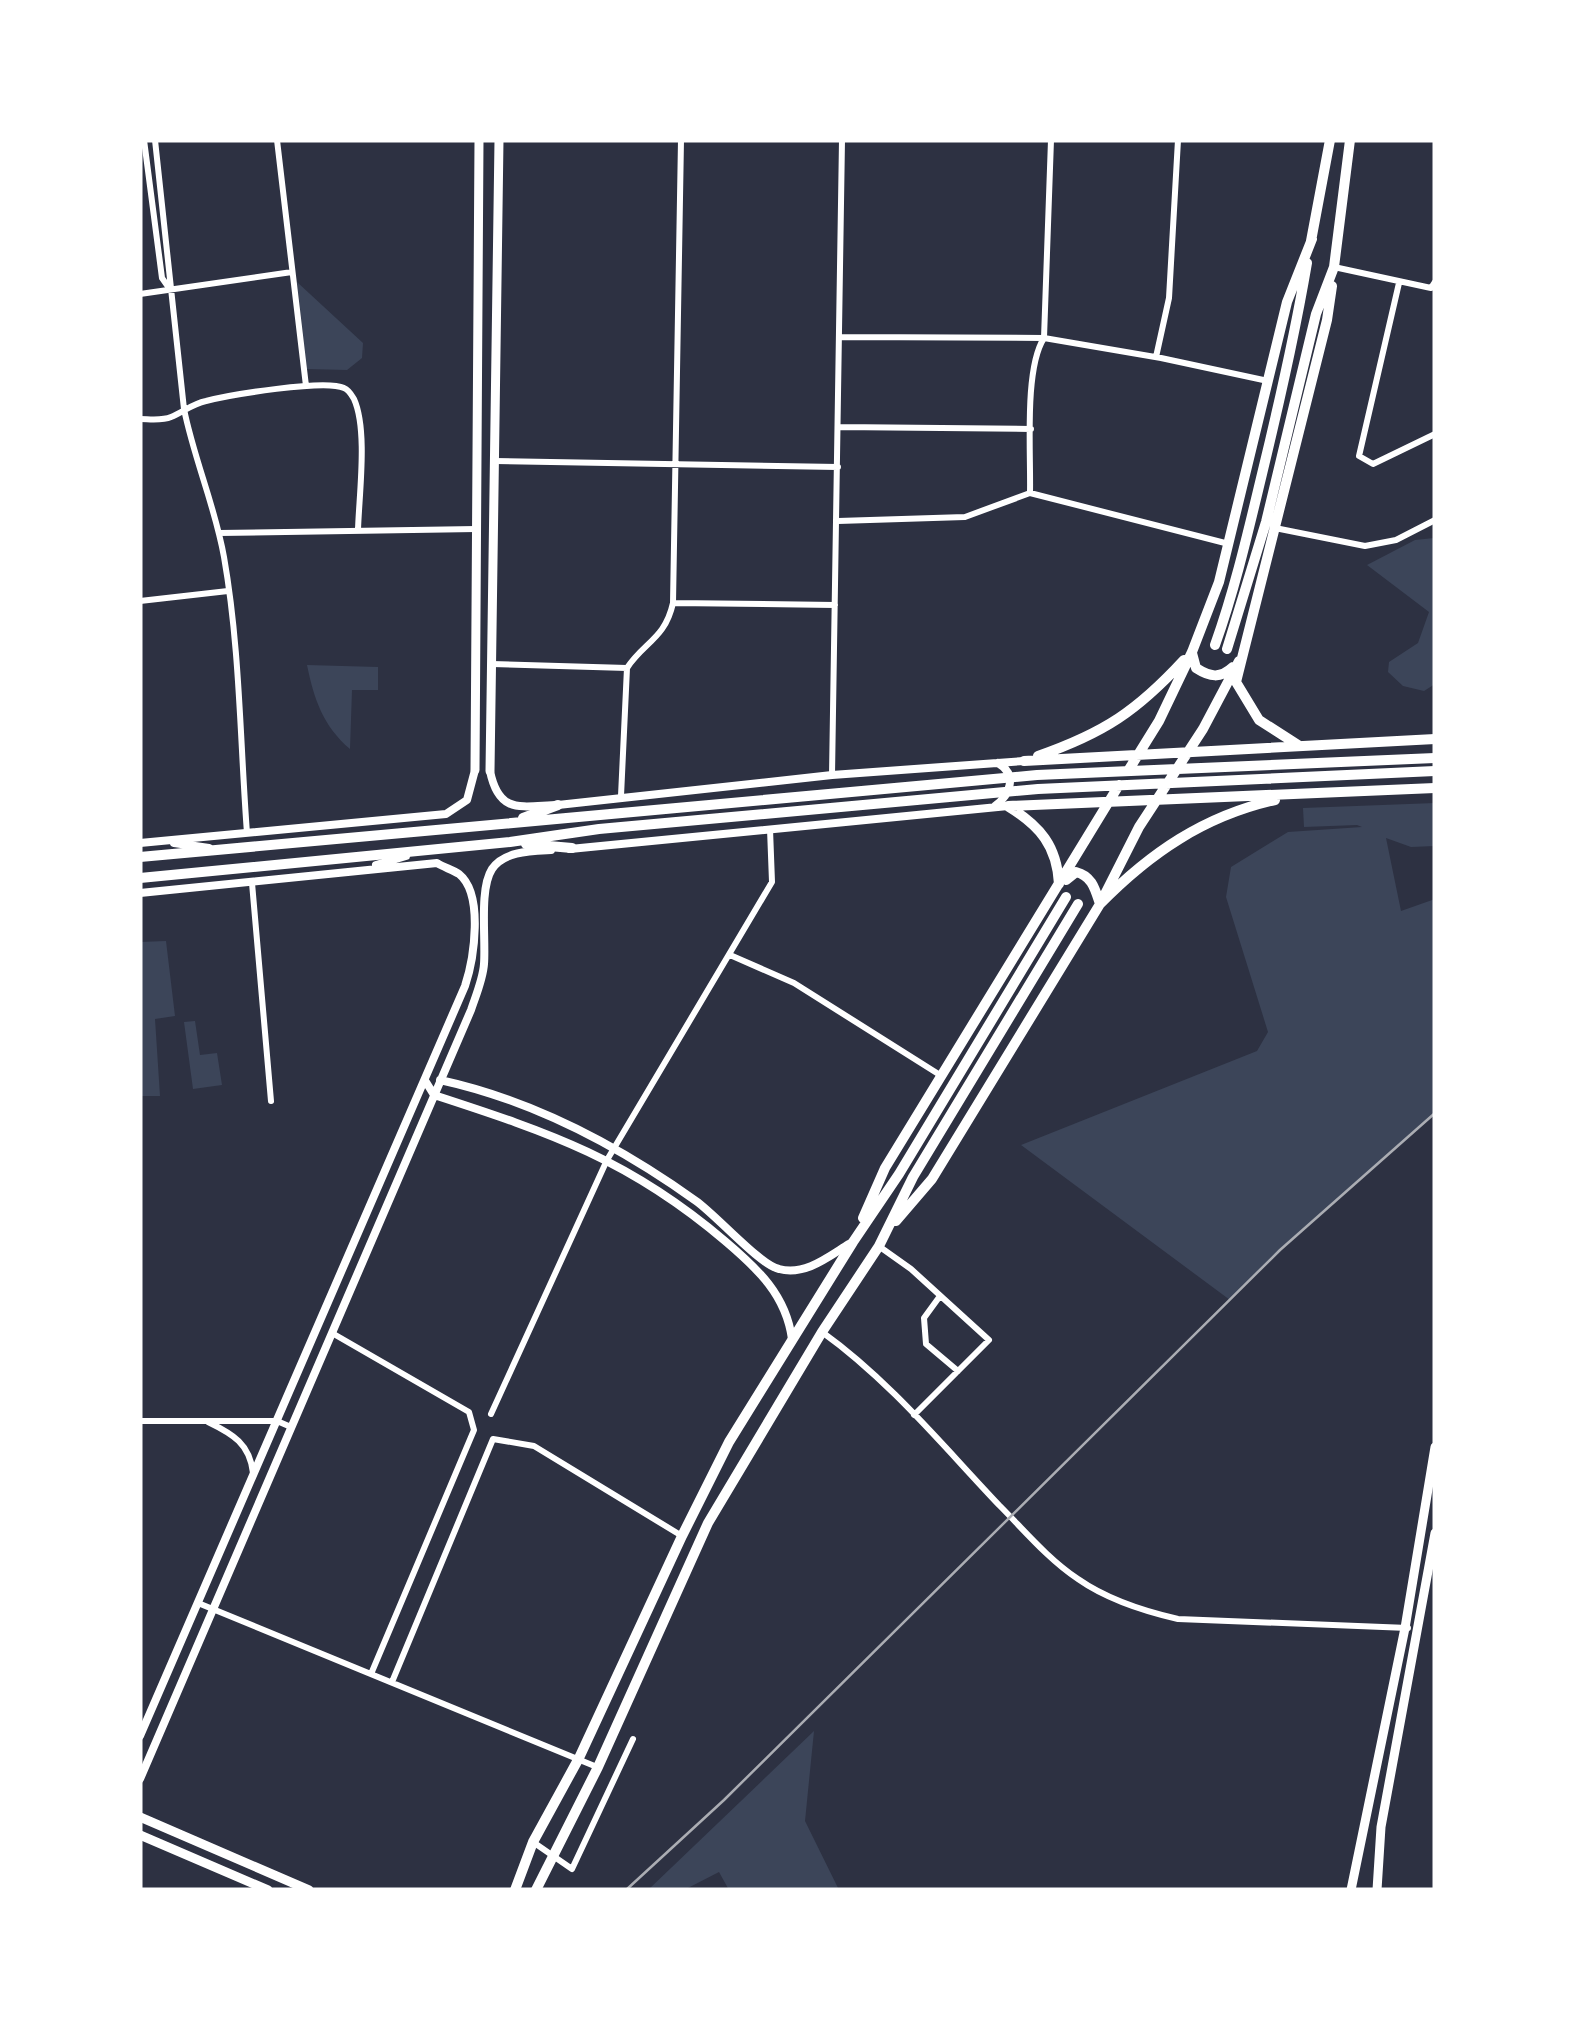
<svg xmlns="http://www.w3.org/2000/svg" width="1575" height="2030" font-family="Poppins,sans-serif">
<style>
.green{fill:#3c4559}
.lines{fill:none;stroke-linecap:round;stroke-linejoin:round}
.minor{stroke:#fff;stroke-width:6}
.tertiary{stroke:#fff;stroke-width:8}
.secondary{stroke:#fff;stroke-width:9}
.primary{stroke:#fff;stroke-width:10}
.rail{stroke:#abadb3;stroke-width:2.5}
</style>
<rect width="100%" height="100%" fill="#2d3142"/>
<path class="green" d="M297,282L363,343L362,358L347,370L307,369Z
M1434,538L1435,684L1424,691L1403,686L1388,672L1389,662L1418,643L1429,612L1367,565L1415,540Z
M307,665L378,667V690H352L350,749C323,726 314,699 307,665Z
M1435,803V846L1411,847L1386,838L1401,911L1435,899V1113L1280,1250L1230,1300L1021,1145L1257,1051L1268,1032L1226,897L1231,867L1288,832L1362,827L1357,825L1304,827L1303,808Z
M166,941L175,1016L155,1019L160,1096H140V942Z
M195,1021L200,1055L217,1053L222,1085L193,1089L184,1022Z
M814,1731L805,1821L839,1890H729L719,1872L684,1890H648Z"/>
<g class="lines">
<path class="minor" d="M144,140L162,278L169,288
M155,140L184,409C194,459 215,506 224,557C240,648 240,741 247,833
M277,140L306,386
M1334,267L1431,288L1435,282
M1399,283L1359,456L1373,464L1435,434
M140,294L292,272
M840,337L1044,338L1161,358L1268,381
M1156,357L1169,298L1178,140
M140,419C149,419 162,421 171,417C183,412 192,404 206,401C229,395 325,379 344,388C349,390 351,394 354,399C368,430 359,495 358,530
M839,427L1031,429
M495,461L838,467
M1030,493C1031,453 1024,369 1044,338L1051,140
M838,521L965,517L1030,493L1229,544
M1275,528L1365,546L1396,540L1435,520
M219,533L476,529
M140,601L228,591
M673,603L835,605
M492,664L627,668
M832,775L842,140
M621,796L627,668C644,642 665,639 673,603L681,140
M252,883L271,1101
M730,955L794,983L940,1075
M880,1247L911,1269L989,1340L914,1415
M940,1296L924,1318L926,1344L958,1371
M822,1332C889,1380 943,1446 999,1505C1024,1530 1048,1559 1078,1579C1108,1600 1143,1611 1178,1619L1408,1628
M332,1333L469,1412L474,1430L371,1674
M491,1414L607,1160L772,882L770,829
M140,1421H277L291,1427
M208,1422C233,1434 250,1444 253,1473
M198,1603L597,1767
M392,1682L493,1439L534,1446L682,1536
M533,1842L572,1869L633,1739"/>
<path class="tertiary" d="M490,771C499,815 521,806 558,805L832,775L1024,761
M995,806C1010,795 1018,775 998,763
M140,843L446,814L467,800L475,770
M174,843L209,848
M570,849L1008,806
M376,865L406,856
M140,893L437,863C443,867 453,870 459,874C484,894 474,959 465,986L140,1736
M440,1080C532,1100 619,1146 696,1201C716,1215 760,1265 779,1269C805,1276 828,1257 849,1244
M426,1082L434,1095C551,1133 630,1160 725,1241C758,1269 786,1295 792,1339
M140,1779L471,1010C476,995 483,979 484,964C486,938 479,889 492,869C504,851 532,851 551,850"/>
<path class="secondary" d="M475,770L479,140
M490,771L499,140
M140,1817L309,1890
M140,1835L268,1890
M1351,1890L1405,1628L1435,1447
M1377,1890L1381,1827L1435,1533"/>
<path class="primary" d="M1311,241L1330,140
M1215,645C1235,589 1248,532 1262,474C1279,404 1295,334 1307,263
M1227,649L1266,522L1316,314L1334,267L1350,140
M1192,653L1196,668C1210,677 1220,679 1233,667
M1298,745L1259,720L1236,682L1327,320L1332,286
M1038,756C1104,733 1137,711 1184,660
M1024,761L1435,739
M1128,771L1159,721L1192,652L1219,582L1287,302L1312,239
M1008,806L1435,788
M1009,807C1040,826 1057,846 1059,884
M523,818L558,805
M526,844L572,848
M140,857L1037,775L1435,758
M140,878L510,842L599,829L1038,789L1435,771
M1066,880L1076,872C1092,876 1095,889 1100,904C1150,853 1204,816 1275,800
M863,1218L885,1168L1119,785
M896,1221L932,1179L1100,904L1139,827L1203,729L1239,661
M515,1890L533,1842L579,1758L682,1536L729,1442L853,1242L899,1174L1066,897
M536,1890L598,1767L708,1523L822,1332L879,1246L913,1177L1078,904"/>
<path class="rail" d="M626,1890L724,1800L1280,1250L1435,1113"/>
</g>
<rect width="1575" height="2030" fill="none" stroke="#ffffff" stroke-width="285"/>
</svg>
